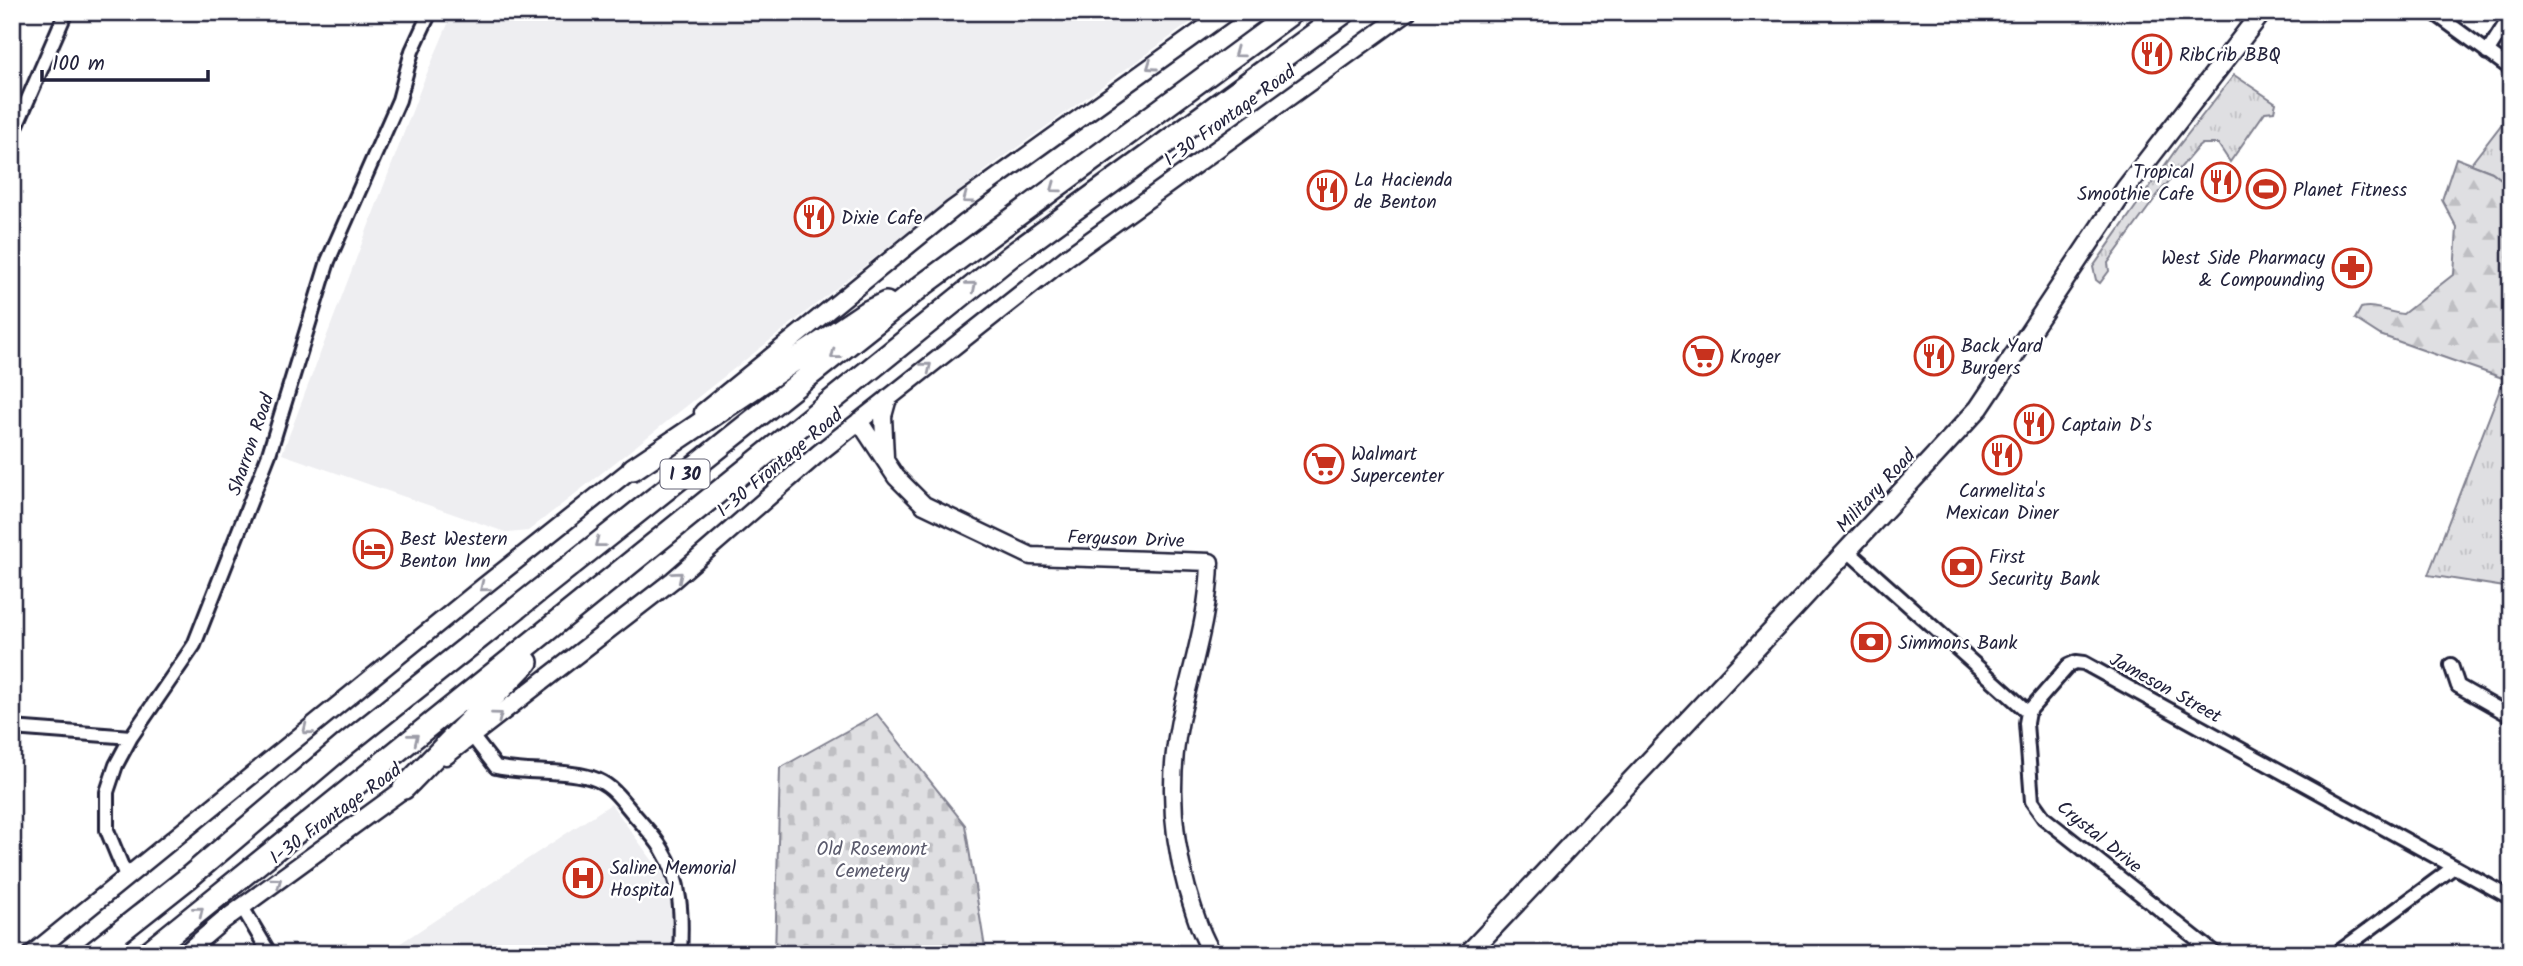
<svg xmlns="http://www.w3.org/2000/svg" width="2523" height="966" font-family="Kalam,sans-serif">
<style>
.built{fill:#eeeef1}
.grass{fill:url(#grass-tufts);stroke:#80808e;stroke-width:2}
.forest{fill:url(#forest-firs);stroke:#80808e;stroke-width:2}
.cemetery{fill:url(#cemetery-stones);stroke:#80808e;stroke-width:2}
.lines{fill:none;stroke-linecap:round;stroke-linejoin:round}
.street-casing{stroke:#22223b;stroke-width:18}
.secondary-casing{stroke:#22223b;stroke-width:21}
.primary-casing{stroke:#22223b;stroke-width:23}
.highway-casing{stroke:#22223b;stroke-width:26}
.street{stroke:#fff;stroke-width:12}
.secondary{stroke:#fff;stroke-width:16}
.primary{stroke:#fff;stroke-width:18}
.highway{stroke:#fff;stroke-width:21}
.oneway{stroke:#9c9ca7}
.labels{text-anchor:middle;stroke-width:5;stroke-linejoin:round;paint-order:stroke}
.shield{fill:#fff;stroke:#646476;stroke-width:2}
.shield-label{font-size:18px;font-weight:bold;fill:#22223b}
.poi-label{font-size:19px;fill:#22223b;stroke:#fff;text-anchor:start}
.street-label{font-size:19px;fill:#22223b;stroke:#fff}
.park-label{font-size:19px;fill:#5b5b6d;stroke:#fff}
</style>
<defs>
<pattern id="grass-tufts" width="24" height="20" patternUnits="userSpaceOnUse" patternTransform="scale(1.75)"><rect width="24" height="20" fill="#dfdfe2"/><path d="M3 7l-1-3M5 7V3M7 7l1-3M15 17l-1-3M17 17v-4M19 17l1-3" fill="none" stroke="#bfbfc3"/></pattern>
<pattern id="forest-firs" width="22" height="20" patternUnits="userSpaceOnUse" patternTransform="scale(1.75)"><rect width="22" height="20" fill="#dfdfe2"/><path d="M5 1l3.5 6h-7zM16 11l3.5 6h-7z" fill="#bfbfc3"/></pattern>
<pattern id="cemetery-stones" width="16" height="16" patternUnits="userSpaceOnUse" patternTransform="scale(1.75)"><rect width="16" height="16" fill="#dfdfe2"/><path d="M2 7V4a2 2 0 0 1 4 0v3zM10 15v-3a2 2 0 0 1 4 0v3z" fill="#bfbfc3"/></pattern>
</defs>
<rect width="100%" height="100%" fill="#fff"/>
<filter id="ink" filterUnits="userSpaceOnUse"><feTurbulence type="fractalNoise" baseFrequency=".0143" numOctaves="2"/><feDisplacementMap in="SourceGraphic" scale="14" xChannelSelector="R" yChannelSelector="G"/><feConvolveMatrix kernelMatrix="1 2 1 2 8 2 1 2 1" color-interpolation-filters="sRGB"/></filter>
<g filter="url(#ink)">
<path class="built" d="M453,12H1205L990,167L528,531L508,533L282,454L422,85Z
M611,804L674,890L672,954H384Z"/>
<path class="grass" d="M2234,75L2276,103L2274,111L2265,112L2230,162L2218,144H2202L2197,148L2159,193L2108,263L2109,271L2100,283L2096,280L2093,267L2177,148Z
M2511,112V187L2492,172L2471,164Z
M2504,379L2511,381V588L2428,575Z"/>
<path class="forest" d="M2456,158L2492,172L2511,187V381L2380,335L2355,319L2361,308C2375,304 2388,313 2403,314L2454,274L2457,228L2442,200Z"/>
<path class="cemetery" d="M877,714L965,825L986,954H775L780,768Z"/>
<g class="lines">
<defs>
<path id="street" d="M2433,12L2511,69
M2487,53L2511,15
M12,136L66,12
M1848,551L2028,712L2069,665L2076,662L2084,663L2511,898
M2451,665L2458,686L2511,716
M2028,712L2026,723L2032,801L2044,818L2216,954
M12,728L131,737
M472,736L496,767C527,774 561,769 592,778C611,784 619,797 632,812C642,824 654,836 662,849C682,881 682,918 680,954
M126,876L107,830V792L116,765L131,737L194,645L269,454L328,261L399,100L412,51L430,12
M242,907L270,954
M2336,954L2454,867"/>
<path id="secondary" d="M703,412L953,209L1227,12
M859,421L896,477L924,505L1031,556L1210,562C1209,611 1195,656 1184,703C1168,765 1170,828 1187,889C1194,911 1200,934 1213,954
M885,457L883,416L888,398
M446,756L673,580L819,453L1066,258L1407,12
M32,954L483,587L639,463
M184,954L224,920L412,783"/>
<path id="primary" d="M1468,954L1791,611L1979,408L2126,188L2262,12"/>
<path id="highway" d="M633,469L865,313L886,303
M404,788L527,662
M92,954L188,878L346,744L923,285L1293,12
M146,954L1012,255L1345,12"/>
</defs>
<use href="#street" class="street-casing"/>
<use href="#secondary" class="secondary-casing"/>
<use href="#primary" class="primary-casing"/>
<use href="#highway" class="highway-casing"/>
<use href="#street" class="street"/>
<use href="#secondary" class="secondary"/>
<use href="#primary" class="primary"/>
<use href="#highway" class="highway"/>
</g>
<defs><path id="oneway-chevron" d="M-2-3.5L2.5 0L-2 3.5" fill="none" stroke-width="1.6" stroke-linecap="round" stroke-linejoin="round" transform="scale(1.75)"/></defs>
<g class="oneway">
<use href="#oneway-chevron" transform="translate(1238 53) rotate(144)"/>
<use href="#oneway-chevron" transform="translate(1151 66) rotate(145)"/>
<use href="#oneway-chevron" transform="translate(1055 188) rotate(144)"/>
<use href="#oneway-chevron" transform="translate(967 199) rotate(143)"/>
<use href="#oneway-chevron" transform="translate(972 286) rotate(-39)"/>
<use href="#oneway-chevron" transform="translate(835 355) rotate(142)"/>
<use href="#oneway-chevron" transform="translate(927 367) rotate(-39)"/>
<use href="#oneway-chevron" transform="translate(599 543) rotate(142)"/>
<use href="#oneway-chevron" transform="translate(678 576) rotate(-40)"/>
<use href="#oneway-chevron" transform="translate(484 587) rotate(141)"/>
<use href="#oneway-chevron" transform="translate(498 716) rotate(-37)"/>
<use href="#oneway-chevron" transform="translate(307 730) rotate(141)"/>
<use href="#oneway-chevron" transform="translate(414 738) rotate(-39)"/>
<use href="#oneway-chevron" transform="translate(277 882) rotate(-36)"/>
<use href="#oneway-chevron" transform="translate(199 911) rotate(-39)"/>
</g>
</g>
<defs>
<symbol id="restaurant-ring" viewBox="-11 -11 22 22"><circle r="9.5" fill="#fff" stroke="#c8321e" stroke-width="1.5"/><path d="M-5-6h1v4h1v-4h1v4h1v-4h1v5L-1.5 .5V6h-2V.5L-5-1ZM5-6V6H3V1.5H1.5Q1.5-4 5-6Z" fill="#c8321e"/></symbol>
<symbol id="stadium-ring" viewBox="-11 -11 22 22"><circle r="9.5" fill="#fff" stroke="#c8321e" stroke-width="1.5"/><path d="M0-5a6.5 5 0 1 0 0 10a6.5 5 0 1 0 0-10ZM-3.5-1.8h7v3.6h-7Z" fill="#c8321e"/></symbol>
<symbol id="pharmacy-ring" viewBox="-11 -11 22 22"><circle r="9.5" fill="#fff" stroke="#c8321e" stroke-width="1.5"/><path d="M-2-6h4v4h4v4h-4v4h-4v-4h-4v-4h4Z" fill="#c8321e"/></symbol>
<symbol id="supermarket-ring" viewBox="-11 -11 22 22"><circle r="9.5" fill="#fff" stroke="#c8321e" stroke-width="1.5"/><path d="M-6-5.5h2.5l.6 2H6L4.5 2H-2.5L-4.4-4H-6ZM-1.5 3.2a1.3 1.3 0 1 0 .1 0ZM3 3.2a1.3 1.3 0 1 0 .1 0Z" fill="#c8321e"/></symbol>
<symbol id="hotel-ring" viewBox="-11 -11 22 22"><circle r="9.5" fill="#fff" stroke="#c8321e" stroke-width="1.5"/><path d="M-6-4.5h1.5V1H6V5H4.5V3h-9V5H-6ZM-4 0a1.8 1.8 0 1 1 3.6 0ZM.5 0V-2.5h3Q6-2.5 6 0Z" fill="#c8321e"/></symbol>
<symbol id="bank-ring" viewBox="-11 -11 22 22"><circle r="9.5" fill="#fff" stroke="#c8321e" stroke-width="1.5"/><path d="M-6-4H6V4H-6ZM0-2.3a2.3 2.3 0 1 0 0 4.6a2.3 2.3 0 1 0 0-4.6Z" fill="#c8321e"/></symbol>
<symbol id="hospital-ring" viewBox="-11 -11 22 22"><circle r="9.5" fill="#fff" stroke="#c8321e" stroke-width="1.5"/><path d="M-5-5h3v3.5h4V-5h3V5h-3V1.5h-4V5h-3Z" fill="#c8321e"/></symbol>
</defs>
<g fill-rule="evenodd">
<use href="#restaurant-ring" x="2130" y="32" width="44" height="44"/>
<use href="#restaurant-ring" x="2199" y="160" width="44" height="44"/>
<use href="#stadium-ring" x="2244" y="167" width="44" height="44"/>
<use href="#restaurant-ring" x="1305" y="168" width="44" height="44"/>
<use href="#restaurant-ring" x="792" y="195" width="44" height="44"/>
<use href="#pharmacy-ring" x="2330" y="246" width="44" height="44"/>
<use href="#supermarket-ring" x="1681" y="334" width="44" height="44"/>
<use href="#restaurant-ring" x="1912" y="334" width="44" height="44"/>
<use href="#restaurant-ring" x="2012" y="402" width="44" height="44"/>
<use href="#restaurant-ring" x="1980" y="433" width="44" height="44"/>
<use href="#supermarket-ring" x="1302" y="442" width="44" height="44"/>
<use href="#hotel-ring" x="351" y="527" width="44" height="44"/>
<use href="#bank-ring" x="1940" y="545" width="44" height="44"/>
<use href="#bank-ring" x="1849" y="620" width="44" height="44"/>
<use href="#hospital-ring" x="561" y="856" width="44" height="44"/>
</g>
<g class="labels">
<rect class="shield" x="660.5" y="459.5" width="49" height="29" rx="5"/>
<g class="shield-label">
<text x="685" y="480">I 30</text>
</g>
<g class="poi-label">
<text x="2179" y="61">RibCrib BBQ</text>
<text x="2194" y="178" text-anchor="end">Tropical<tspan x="2194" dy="22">Smoothie Cafe</tspan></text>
<text x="1354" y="186">La Hacienda<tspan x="1354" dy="22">de Benton</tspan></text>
<text x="2293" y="196">Planet Fitness</text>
<text x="841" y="224">Dixie Cafe</text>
<text x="2325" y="264" text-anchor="end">West Side Pharmacy<tspan x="2325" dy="22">&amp; Compounding</tspan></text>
<text x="1961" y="352">Back Yard<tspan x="1961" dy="22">Burgers</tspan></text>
<text x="1730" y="363">Kroger</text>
<text x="2061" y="431">Captain D's</text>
<text x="1351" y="460">Walmart<tspan x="1351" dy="22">Supercenter</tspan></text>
<text x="2002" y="497" text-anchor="middle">Carmelita's<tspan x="2002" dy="22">Mexican Diner</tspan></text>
<text x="400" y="545">Best Western<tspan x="400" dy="22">Benton Inn</tspan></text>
<text x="1989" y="563">First<tspan x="1989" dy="22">Security Bank</tspan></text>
<text x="1898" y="649">Simmons Bank</text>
<text x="610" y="874">Saline Memorial<tspan x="610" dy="22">Hospital</tspan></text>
</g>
<g class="street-label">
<text transform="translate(1229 115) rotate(-36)" y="7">I-30 Frontage Road</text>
<text transform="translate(250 444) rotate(-71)" y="7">Sharron Road</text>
<text transform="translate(779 462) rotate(-40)" y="7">I-30 Frontage Road</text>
<text transform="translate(1875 490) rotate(-47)" y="7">Military Road</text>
<text transform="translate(1126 538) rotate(2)" y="7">Ferguson Drive</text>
<text transform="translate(2166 687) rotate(29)" y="7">Jameson Street</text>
<text transform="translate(335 813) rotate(-36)" y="7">I-30 Frontage Road</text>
<text transform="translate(2100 836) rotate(39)" y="7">Crystal Drive</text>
</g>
<g class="park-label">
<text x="872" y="855">Old Rosemont<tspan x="872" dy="22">Cemetery</tspan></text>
</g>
</g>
<rect width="2523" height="966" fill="none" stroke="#fff" stroke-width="42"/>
<rect x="21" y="21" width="2481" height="924" fill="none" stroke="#22223b" stroke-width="2.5" filter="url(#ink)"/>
<path d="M42 70v10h166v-10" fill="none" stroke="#22223b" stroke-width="3.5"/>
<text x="52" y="70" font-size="21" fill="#22223b" stroke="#ffffff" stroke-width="5" paint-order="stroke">100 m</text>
</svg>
